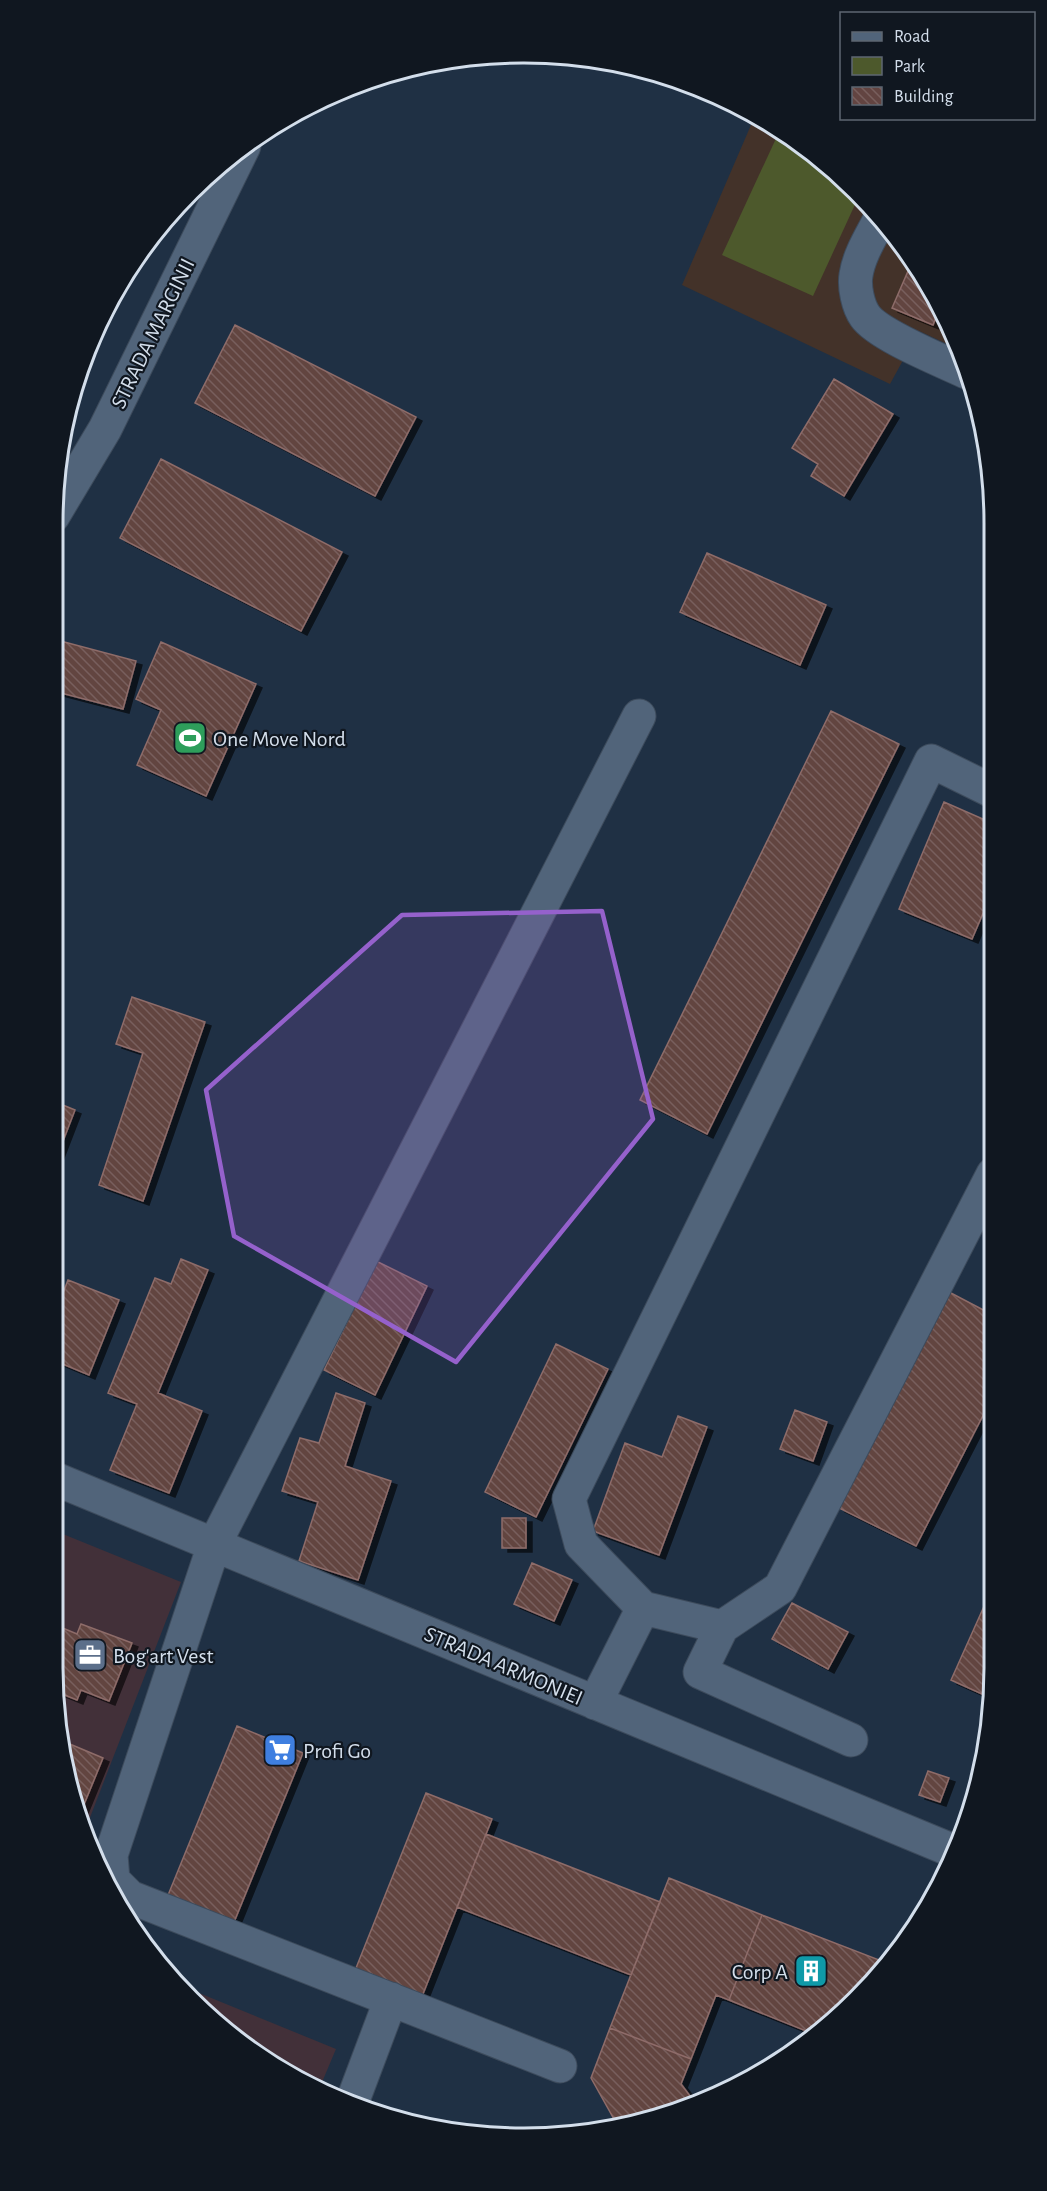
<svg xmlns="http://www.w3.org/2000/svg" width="1047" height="2191" font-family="'Alegreya Sans',sans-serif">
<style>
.industrial{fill:#423039}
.education{fill:#433229}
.green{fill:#4d592c}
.building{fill:url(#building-back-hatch);stroke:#8e6c69;stroke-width:1.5;filter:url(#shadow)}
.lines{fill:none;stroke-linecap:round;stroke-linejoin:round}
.minor-casing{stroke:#3d4b5c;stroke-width:35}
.minor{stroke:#51647a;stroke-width:33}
.marked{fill:#9561cc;fill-opacity:0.2;stroke:#9561cc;stroke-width:4.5;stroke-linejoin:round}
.labels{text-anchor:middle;stroke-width:4.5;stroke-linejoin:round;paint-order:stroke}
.street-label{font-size:22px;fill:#d3deeb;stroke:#101720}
.poi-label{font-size:22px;fill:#d3deeb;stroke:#101720;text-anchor:start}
.rim{fill:none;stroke:#d3deeb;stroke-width:3}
</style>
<defs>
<pattern id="building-back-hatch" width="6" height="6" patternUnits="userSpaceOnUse" patternTransform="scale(1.5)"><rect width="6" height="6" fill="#624441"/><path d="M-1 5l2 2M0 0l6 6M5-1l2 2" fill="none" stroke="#785f5d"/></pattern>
<filter id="shadow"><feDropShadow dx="6" dy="4" stdDeviation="0" flood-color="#0009"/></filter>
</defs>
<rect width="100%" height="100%" fill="#1f3044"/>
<path class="industrial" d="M53,1530L181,1582L84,1833L78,1819L53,1667Z
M177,1984L336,2049L320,2087L288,2076Z"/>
<path class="education" d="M754,118L810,150L897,237L959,343L960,350L919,331L890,384L682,285Z"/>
<path class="green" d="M779,132L810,150L858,198L813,296L722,255Z"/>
<path class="building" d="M912,262L944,318L937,315L933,325L892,308Z
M235,325L416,417L375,496L195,403Z
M834,379L893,414L844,496L811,476L818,464L792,448Z
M161,459L342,552L301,631L120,538Z
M707,553L826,605L800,665L680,612Z
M53,639L136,661L123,709L53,691Z
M161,642L256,684L206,796L137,765L161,710L136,699Z
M831,711L899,744L707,1134L640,1100Z
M944,802L992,823V906L987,904L972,939L899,909Z
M132,997L205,1022L143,1201L99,1185L143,1053L116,1044Z
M53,1101L75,1110L53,1167Z
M181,1259L208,1270L158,1393L202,1411L169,1493L110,1470L137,1404L108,1393L155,1278L171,1284Z
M376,1261L427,1286L375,1395L324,1370Z
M68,1280L119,1300L89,1375L53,1360V1319Z
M949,1292L993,1315L994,1394L916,1546L839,1508Z
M556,1344L608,1369L536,1517L485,1492Z
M336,1393L365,1403L345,1466L391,1481L358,1580L299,1561L318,1502L282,1491L300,1438L319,1443Z
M795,1410L827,1422L813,1461L780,1449Z
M678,1416L707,1427L659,1555L593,1531L625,1443L662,1457Z
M502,1518H526V1548H502Z
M532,1563L572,1580L554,1621L514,1604Z
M994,1584V1664L982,1694L951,1680Z
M792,1603L848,1632L828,1669L772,1639Z
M53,1624L77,1634L81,1624L132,1643L109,1701L81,1690L77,1700L57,1692L52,1668Z
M237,1726L303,1753L230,1932L164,1905Z
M65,1742L103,1758L78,1819Z
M928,1771L949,1778L940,1802L919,1795Z
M426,1793L492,1819L421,1999L354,1973Z
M486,1834L660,1902L631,1975L457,1907Z
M669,1878L762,1915L729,2000L716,1995L691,2059L610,2028Z
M762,1915L887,1963L877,1978L811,2033L729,2000Z
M610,2028L691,2059L681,2084L693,2100L619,2128L591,2078Z"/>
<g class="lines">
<defs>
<path id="minor" d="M880,219C871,237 859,255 856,275C854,287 858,306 865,316C878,335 943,361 966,372
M53,516L105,429L244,146
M992,791L931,761L569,1499L581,1544L643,1608L722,1627L780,1588L993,1174
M53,1478L956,1852
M722,1627L700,1672L851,1740
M595,1703L643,1608
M560,2066L130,1897L113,1880L111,1855L214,1545L639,716
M353,2100L391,1999"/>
</defs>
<use href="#minor" class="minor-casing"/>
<use href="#minor" class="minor"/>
</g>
<path class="marked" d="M602,911L653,1119L456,1362L234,1236L206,1090L402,915Z"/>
<defs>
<symbol id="stadium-square" viewBox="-11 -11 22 22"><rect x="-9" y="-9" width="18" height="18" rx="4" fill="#2e9e5b" stroke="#101720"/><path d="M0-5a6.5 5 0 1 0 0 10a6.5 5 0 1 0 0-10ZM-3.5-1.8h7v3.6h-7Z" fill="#fff"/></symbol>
<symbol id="office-square" viewBox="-11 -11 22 22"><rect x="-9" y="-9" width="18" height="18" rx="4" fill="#5c6f8a" stroke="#101720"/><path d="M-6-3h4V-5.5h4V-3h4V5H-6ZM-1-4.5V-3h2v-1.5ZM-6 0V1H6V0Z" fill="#fff"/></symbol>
<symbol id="supermarket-square" viewBox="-11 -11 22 22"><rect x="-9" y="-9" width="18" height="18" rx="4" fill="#3f7fe0" stroke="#101720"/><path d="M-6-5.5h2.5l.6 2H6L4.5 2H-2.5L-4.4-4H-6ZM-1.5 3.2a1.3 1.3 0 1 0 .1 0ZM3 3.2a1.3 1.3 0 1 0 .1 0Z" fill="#fff"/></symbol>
<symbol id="building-square" viewBox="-11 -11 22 22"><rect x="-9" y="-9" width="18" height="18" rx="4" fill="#0f9aa8" stroke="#101720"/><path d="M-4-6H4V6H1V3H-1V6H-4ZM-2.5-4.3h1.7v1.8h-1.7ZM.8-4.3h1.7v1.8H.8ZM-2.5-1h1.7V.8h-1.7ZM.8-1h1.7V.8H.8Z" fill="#fff"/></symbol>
</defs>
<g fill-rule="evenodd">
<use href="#stadium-square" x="171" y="719" width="38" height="38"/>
<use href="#office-square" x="71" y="1636" width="38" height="38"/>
<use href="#supermarket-square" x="261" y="1731" width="38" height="38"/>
<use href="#building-square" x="792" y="1952" width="38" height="38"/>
</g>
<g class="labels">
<g class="street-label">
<text transform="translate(152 333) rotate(-64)" y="8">STRADA MARGINII</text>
<text transform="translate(504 1665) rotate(23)" y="8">STRADA ARMONIEI</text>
</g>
<g class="poi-label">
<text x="213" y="746">One Move Nord</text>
<text x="113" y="1663">Bog'art Vest</text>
<text x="303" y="1758">Profi Go</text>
<text x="788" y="1979" text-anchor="end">Corp A</text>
</g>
</g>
<path d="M0 0H1047V2191H0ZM523 63H524A460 460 0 0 1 984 523V1668A460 460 0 0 1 524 2128H523A460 460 0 0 1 63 1668V523A460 460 0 0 1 523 63Z" fill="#101720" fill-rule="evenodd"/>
<path class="rim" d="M523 63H524A460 460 0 0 1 984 523V1668A460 460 0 0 1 524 2128H523A460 460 0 0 1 63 1668V523A460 460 0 0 1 523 63Z"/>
<rect x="840" y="12" width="195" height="108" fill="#101720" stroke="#5e6771" stroke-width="1.5"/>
<rect x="852" y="32" width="30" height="9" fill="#51647a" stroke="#5e6771" stroke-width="1.5"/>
<text x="894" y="42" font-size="18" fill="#d3deeb">Road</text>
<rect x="852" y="57" width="30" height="18" fill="#4d592c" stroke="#5e6771" stroke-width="1.5"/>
<text x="894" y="72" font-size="18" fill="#d3deeb">Park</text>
<rect x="852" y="87" width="30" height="18" fill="url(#building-back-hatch)" stroke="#5e6771" stroke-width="1.5"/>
<text x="894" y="102" font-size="18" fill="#d3deeb">Building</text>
</svg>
